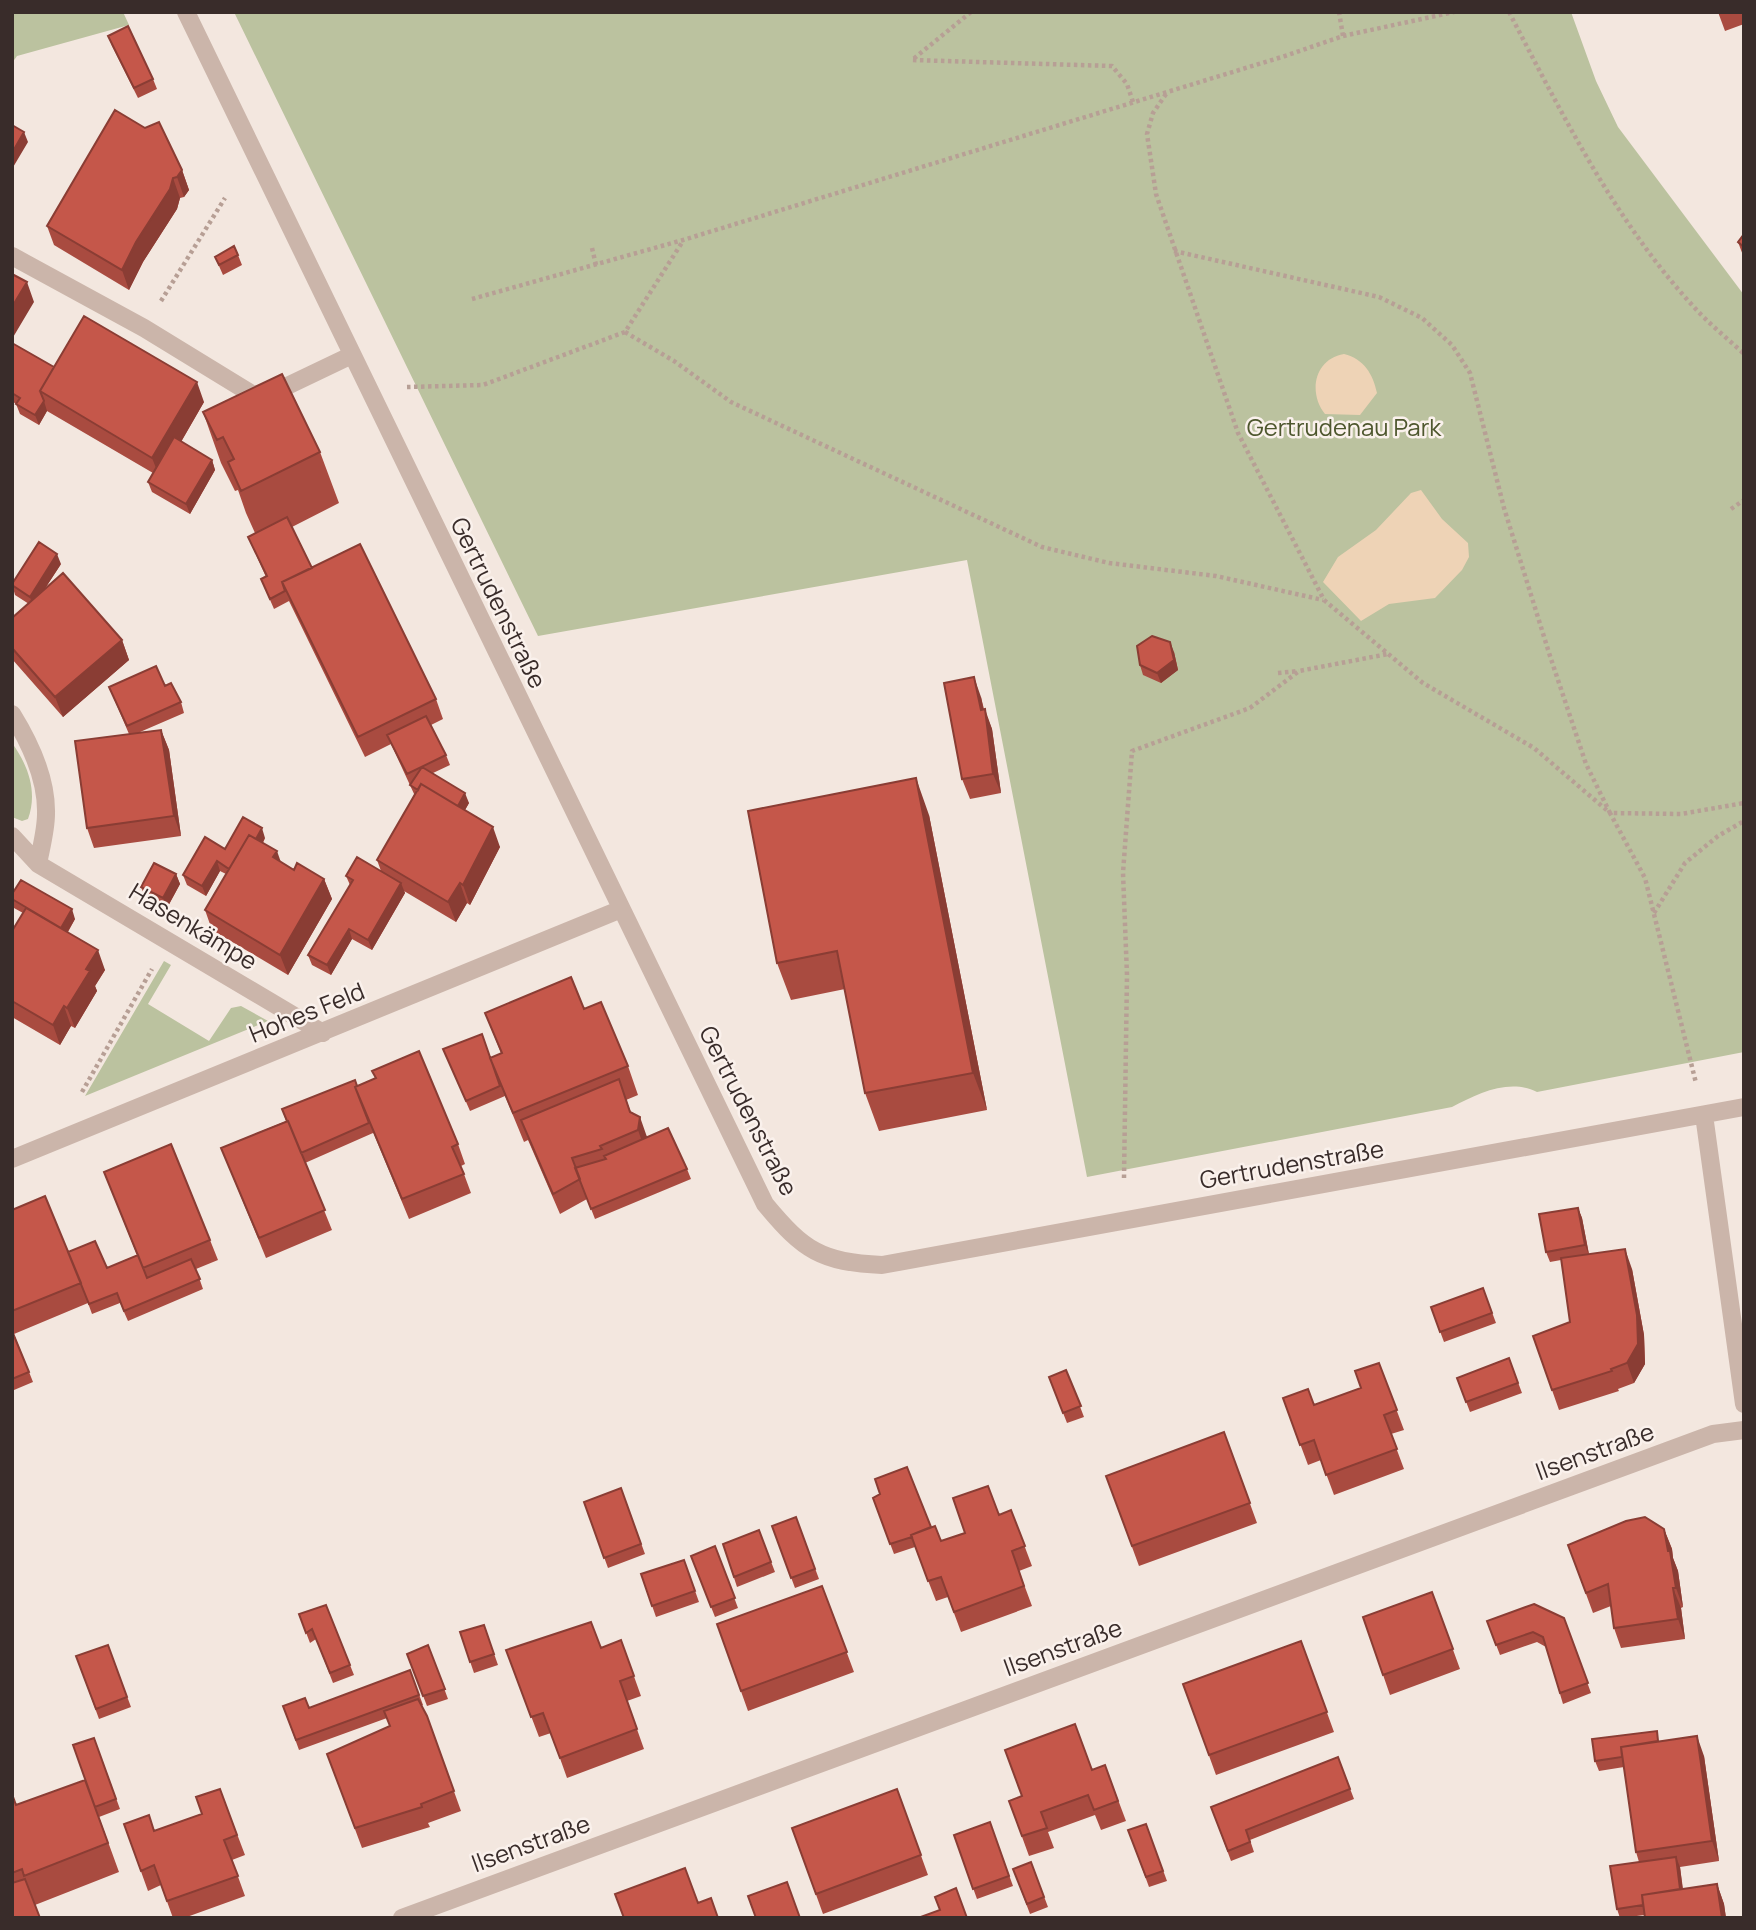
<svg xmlns="http://www.w3.org/2000/svg" width="1756" height="1930" font-family="Manrope,sans-serif">
<style>
.green{fill:#bbc29f}
.sand{fill:#eed3b6}
.lines{fill:none;stroke-linecap:round;stroke-linejoin:round}
.path{stroke:#b79f95;stroke-width:4.5;stroke-dasharray:3.5 3.5;stroke-linecap:butt}
.street{stroke:#cbb5aa;stroke-width:18}
.wall{fill:#a94b40}
.shaded-wall{fill:#8a3d34}
.building{fill:#c5574a;stroke:#8a3d34;stroke-width:2}
.labels{text-anchor:middle;stroke-width:5;stroke-linejoin:round;paint-order:stroke}
.park-label{font-size:24px;fill:#4e572e;stroke:#faf1ec}
.street-label{font-size:24px;fill:#392c2a;stroke:#faf1ec}
</style>
<rect width="100%" height="100%" fill="#f3e7df"/>
<path class="green" d="M12,12H123L129,25L17,56L12,63Z
M234,12H1571L1596,81L1618,127L1744,295V1052L1537,1092C1510,1078 1478,1093 1452,1107L1087,1177L967,560L538,636Z
M12,743C28,765 38,792 28,819L22,821L12,817Z
M164,961L171,965L148,1004L209,1041L231,1008L241,1006L268,1021L85,1096Z"/>
<path class="sand" d="M1344,354C1364,359 1373,374 1377,393L1360,415L1325,414C1308,393 1314,359 1344,354Z
M1421,490L1442,519L1468,543L1469,557L1462,570L1435,598L1389,604L1361,621L1323,582L1338,557L1376,530L1411,493Z"/>
<g class="lines">
<path class="path" d="M971,12L912,60L1112,66L1127,84L1133,102
M1509,12C1562,114 1615,221 1693,306C1708,323 1727,338 1744,354
M1343,36L1454,12
M1166,94L1153,113L1147,134L1156,194L1238,433L1324,600L1423,683L1534,748L1610,813L1645,878L1696,1083
M592,248L596,265
M1174,251L1379,297L1422,318L1452,345L1470,373L1504,508L1550,656L1586,764L1610,813L1681,814L1744,803
M472,299L683,240L1285,56L1343,36L1339,12
M161,301L225,198
M625,332L674,361L731,402L1042,547L1109,563L1216,576L1323,600
M407,387L483,385L625,332L683,241
M1731,509L1744,500
M1278,673L1299,671
M1654,913L1685,863L1718,836L1744,821
M82,1092L152,969
M1124,1178L1127,975L1123,873L1132,751L1250,708L1299,671L1388,654"/>
<path class="street" d="M186,12L765,1204C804,1251 821,1262 882,1265L1744,1107
M12,256L144,328L260,399L352,355
M12,714C30,743 47,779 46,814C46,830 41,848 38,864
M12,836L38,864L323,1033
M1704,1115L1744,1404
M12,1159L619,910
M402,1918L1713,1434L1744,1430"/>
</g>
<path class="wall" d="M1718,12H1744V24L1725,31Z
M108,36L153,79L157,89L138,98L112,46Z
M182,170L189,190L184,197L180,198L177,209L143,262L129,290L54,245L47,226Z
M1744,234V258L1738,242Z
M238,255L242,265L223,275L215,257Z
M12,343L54,367L204,402L181,442L212,460L215,470L190,514L152,492L148,482L153,473L47,411L39,425L20,414L16,404L12,401Z
M203,412L320,452L339,503L292,527L312,568L436,699L443,719L431,725L446,755L450,765L433,773L469,803L465,810L500,847L470,905L467,903L456,922L404,891L405,893L372,950L352,939L331,975L312,965L308,955L350,885L346,876L381,871L377,860L415,796L391,744L365,757L289,601L274,609L261,579L266,577L248,537L255,533L246,513L238,490L235,491L221,463Z
M61,564L44,590L122,640L129,660L63,717L12,659V618L29,604L15,595L12,584Z
M1174,652L1178,670L1161,683L1143,675L1140,665Z
M165,686L181,702L184,713L140,732L161,730L169,750L181,836L94,848L87,828L129,734L109,687Z
M981,697L984,709L992,729L1001,793L970,799L962,779Z
M929,815L987,1110L879,1131L865,1093L845,989L791,1000L777,963Z
M265,838L263,843L281,862L294,870L324,879L332,899L288,975L212,930L205,910L226,874L220,871L206,896L187,885L183,875L225,849Z
M176,874L180,884L167,908L145,897L141,887Z
M12,894L75,919L68,932L105,970L95,986L97,991L75,1028L71,1026L60,1045L12,1017V931L23,913L14,908L12,904Z
M584,1009L628,1066L638,1095L626,1100L631,1112L647,1137L687,1169L691,1179L595,1219L583,1188L587,1199L560,1214L528,1140L524,1142L505,1096L470,1111L443,1049L491,1058L501,1053L485,1013Z
M358,1086L458,1144L465,1164L461,1166L471,1193L409,1219L373,1132V1133L305,1163L332,1230L266,1258L221,1148L286,1121L282,1109Z
M104,1172L210,1240L218,1260L196,1269L203,1289L128,1321L120,1303L92,1314L88,1303L14,1334L33,1382L14,1390L12,1386V1210L68,1252L107,1268L137,1255Z
M1578,1208L1582,1218L1589,1254L1632,1269L1644,1335L1645,1364L1634,1383L1618,1389L1619,1391L1559,1410L1533,1336L1570,1322L1561,1260L1550,1262L1546,1252Z
M1483,1288L1496,1323L1444,1342L1431,1307Z
M1509,1358L1522,1393L1470,1412L1457,1378Z
M1379,1363L1404,1430L1391,1434L1404,1469L1334,1495L1321,1460L1308,1465L1283,1398L1314,1405L1361,1388Z
M1066,1370L1084,1417L1067,1423L1049,1377Z
M1224,1432L1257,1523L1139,1566L1106,1476Z
M621,1488L645,1554L608,1568L584,1502Z
M873,1498L931,1527L941,1541L965,1533L999,1515L1011,1510L1032,1566L1019,1571L1032,1606L961,1632L948,1597L936,1601L915,1547L894,1554Z
M796,1517L819,1579L795,1588L772,1526Z
M1664,1529L1672,1549L1673,1558L1678,1571L1683,1607L1681,1608L1685,1639L1621,1648L1614,1628L1611,1606L1593,1613L1568,1545Z
M759,1530L775,1572L737,1587L723,1544Z
M715,1546L738,1608L715,1617L691,1556Z
M684,1560L699,1602L656,1617L641,1574Z
M822,1586L854,1672L748,1711L717,1624Z
M1432,1592L1460,1669L1390,1695L1363,1617Z
M326,1605L354,1675L333,1683L316,1639L310,1643L299,1614Z
M1564,1618L1591,1693L1563,1704L1546,1647L1537,1642L1500,1655L1487,1621Z
M484,1625L498,1665L474,1673L460,1632Z
M621,1640L641,1696L627,1701L644,1749L567,1778L551,1733L539,1737L506,1650L601,1648Z
M1301,1641L1334,1732L1216,1775L1183,1684Z
M108,1645L131,1707L99,1719L76,1656Z
M428,1645L448,1699L427,1706L407,1654Z
M410,1670L423,1705L421,1706L427,1716L461,1811L428,1823L430,1827L362,1848L327,1754L390,1726L387,1718L299,1750L283,1706L309,1708Z
M94,1738L120,1809L99,1817L119,1872L35,1905L12,1918V1794L16,1805L85,1780Z
M1661,1741L1704,1756L1719,1861L1680,1867L1683,1889L1717,1884L1724,1904L1726,1918H1645V1915L1620,1918L1617,1909L1639,1862L1636,1852L1624,1767L1599,1771L1595,1761Z
M1338,1757L1354,1799L1250,1840L1254,1852L1231,1861L1211,1807Z
M1105,1765L1126,1821L1101,1830L1095,1815L1048,1832L1054,1848L1029,1856L1009,1801Z
M220,1789L245,1855L232,1860L245,1896L184,1918H173L161,1885L148,1891L124,1824L155,1831L201,1814Z
M897,1789L928,1875L823,1914L792,1828Z
M990,1822L1013,1886L977,1899L954,1835Z
M1146,1824L1167,1881L1149,1887L1128,1830Z
M1031,1862L1048,1907L1030,1914L1013,1869Z"/>
<path class="shaded-wall" d="M24,132L28,142L12,169V153Z
M182,170L189,190L184,197L177,177Z
M173,178L180,198L177,209L143,262L129,290L122,270L136,242Z
M27,282L34,302L12,339V307Z
M197,382L204,402L160,478L152,458Z
M44,401L47,411L39,425L35,415Z
M212,460L215,470L190,514L186,504Z
M57,554L61,564L33,607L30,597Z
M122,640L129,660L63,717L55,697Z
M1170,642L1174,652L1178,670L1161,683L1157,673Z
M974,677L981,697L986,723L985,709L992,729L1001,793L993,774Z
M161,730L169,750L181,836L174,816Z
M916,778L929,815L987,1110L973,1073Z
M465,793L469,803L458,822L454,812Z
M493,827L500,847L470,905L463,885Z
M262,828L265,838L239,883L236,873Z
M277,851L284,871L273,857Z
M217,861L220,871L206,896L202,886Z
M176,874L180,884L167,908L163,898Z
M324,879L332,899L288,975L280,955Z
M401,883L405,893L372,950L368,940Z
M460,883L467,903L456,922L448,902Z
M72,909L75,919L64,938L61,928Z
M349,929L352,939L331,975L327,965Z
M98,950L105,970L95,986L97,991L75,1028L67,1008L86,969Z
M64,1006L71,1026L60,1045L53,1025Z
M640,1117L647,1137L645,1150L638,1130Z
M1578,1208L1582,1218L1589,1255L1585,1245Z
M1625,1249L1632,1269L1644,1335L1645,1364L1634,1383L1627,1363Z
M1664,1529L1672,1549L1673,1558L1678,1571L1683,1607L1676,1588Z
M1673,1588L1681,1608L1685,1639L1678,1619Z
M1697,1736L1704,1756L1719,1861L1712,1841Z
M1676,1857L1680,1867L1685,1909L1682,1899Z
M1717,1884L1724,1904L1726,1918H1722Z"/>
<path class="building" d="M128,26L153,79L134,88L108,36Z
M115,110L145,128L159,122L182,170L177,177L173,178L170,189L136,242L122,270L47,226Z
M12,125L24,132L12,153Z
M1744,234V247L1738,242Z
M234,246L238,255L219,265L215,257Z
M12,274L27,282L12,307Z
M84,316L197,382L152,458L40,391Z
M12,343L54,367L40,391L44,401L35,415L16,404L20,398L12,393Z
M282,374L320,452L241,491L228,462L234,459L223,437L217,440L203,412Z
M174,437L212,460L186,504L148,482Z
M287,517L312,568L282,582L285,591L270,599L261,579L267,576L248,537Z
M39,542L57,554L30,597L12,585V584Z
M360,544L436,699L358,737L282,582Z
M63,573L122,640L55,697L12,648V618Z
M1152,636L1170,642L1174,660L1157,673L1140,665L1137,646Z
M156,666L165,686L171,683L181,702L127,726L109,687Z
M974,677L981,710L985,709L993,774L962,779L944,683Z
M426,716L446,755L407,774L387,735Z
M161,730L174,816L87,828L75,741Z
M422,767L465,793L458,806L421,784L418,790L410,785Z
M916,778L973,1073L865,1093L837,951L777,963L748,811Z
M421,784L493,827L463,885L460,883L448,902L377,860Z
M243,817L262,828L256,839L249,835L229,869L217,861L202,886L183,875L205,837L225,849Z
M249,835L277,851L273,857L294,870L297,863L324,879L280,955L205,910Z
M357,857L401,883L368,940L349,929L327,965L308,955L353,880L346,876Z
M154,863L176,874L163,898L141,887Z
M21,880L72,909L61,928L12,899V894Z
M26,908L98,950L86,969L90,971L67,1008L64,1006L53,1025L12,1001V931Z
M571,977L584,1009L601,1002L628,1066L513,1113L490,1058L502,1053L485,1013Z
M482,1034L500,1086L466,1101L443,1049Z
M419,1051L458,1144L452,1147L464,1174L402,1199L355,1087L376,1078L372,1071Z
M619,1079L630,1112L640,1117L638,1130L600,1146L602,1149L572,1158L580,1179L553,1194L521,1120Z
M355,1080L357,1086L355,1087L369,1123L301,1153L288,1121H287L282,1109Z
M288,1121L325,1210L259,1238L221,1148Z
M668,1128L687,1169L591,1209L575,1168L606,1159L604,1156Z
M171,1144L210,1240L143,1268L104,1172Z
M45,1196L81,1283L12,1311V1210Z
M1578,1208L1585,1245L1546,1252L1539,1214Z
M95,1241L107,1268L138,1255L147,1278L191,1259L200,1279L124,1311L117,1293L89,1304L68,1252Z
M1625,1249L1637,1315L1638,1344L1627,1363L1611,1369L1612,1371L1552,1390L1533,1336L1570,1322L1561,1258Z
M1483,1288L1492,1313L1440,1332L1431,1307Z
M12,1331L29,1372L12,1379Z
M1509,1358L1518,1383L1466,1402L1457,1378Z
M1379,1363L1397,1410L1384,1415L1397,1449L1326,1475L1314,1440L1300,1445L1283,1398L1308,1389L1314,1405L1361,1388L1355,1371Z
M1066,1370L1081,1406L1063,1413L1049,1377Z
M1224,1432L1250,1503L1132,1546L1106,1476Z
M907,1467L931,1527L911,1535L912,1537L890,1544L873,1498L880,1494L875,1479Z
M988,1486L999,1515L1011,1510L1025,1546L1012,1551L1024,1586L954,1612L941,1577L928,1581L911,1535L935,1526L941,1541L965,1533L953,1498Z
M621,1488L641,1544L604,1558L584,1502Z
M796,1517L815,1569L791,1578L772,1526Z
M1645,1517L1664,1529L1668,1551H1670L1676,1588H1673L1678,1619L1614,1628L1608,1584L1586,1593L1568,1545L1626,1521Z
M759,1530L771,1562L734,1577L723,1544Z
M715,1546L735,1598L711,1607L691,1556Z
M684,1560L695,1591L652,1606L641,1574Z
M822,1586L847,1652L741,1691L717,1624Z
M1432,1592L1453,1649L1383,1675L1363,1617Z
M1534,1604L1564,1618L1588,1683L1560,1693L1543,1637L1533,1632L1496,1645L1487,1621Z
M326,1605L350,1665L330,1673L312,1629L306,1633L299,1614Z
M591,1622L601,1648L621,1640L634,1676L620,1681L637,1729L560,1758L543,1713L531,1717L506,1650Z
M484,1625L494,1654L470,1662L460,1632Z
M1301,1641L1327,1712L1209,1755L1183,1684Z
M108,1645L127,1697L96,1709L76,1656Z
M428,1645L445,1689L423,1696L407,1654Z
M410,1670L419,1695L296,1740L283,1706L305,1698L309,1708Z
M418,1699L427,1716L454,1791L421,1804L422,1807L355,1828L327,1754L390,1726L384,1711Z
M1075,1724L1092,1770L1105,1765L1118,1801L1094,1810L1088,1795L1041,1812L1047,1828L1022,1836L1009,1801L1022,1796L1005,1750Z
M1657,1731L1658,1741L1621,1747L1622,1757L1595,1761L1592,1739Z
M1697,1736L1712,1841L1636,1852L1621,1747Z
M94,1738L116,1799L95,1807L73,1745Z
M1338,1757L1350,1789L1246,1830L1250,1842L1228,1851L1211,1807Z
M85,1780L108,1843L24,1876L22,1869L12,1873V1794L16,1805Z
M220,1789L237,1835L224,1840L238,1876L167,1901L154,1865L141,1871L124,1824L149,1815L154,1831L202,1814L196,1797Z
M897,1789L921,1855L816,1894L792,1828Z
M990,1822L1009,1876L973,1889L954,1835Z
M1146,1824L1163,1871L1146,1877L1128,1830Z
M1676,1857L1680,1889L1642,1895L1643,1905L1617,1909L1610,1866Z
M1031,1862L1044,1897L1027,1904L1013,1869Z
M685,1868L698,1903L711,1898L718,1918H624L615,1894Z
M25,1879L40,1918H12V1883Z
M787,1882L800,1918H756L748,1896Z
M1717,1884L1722,1918H1645L1642,1895Z
M956,1888L967,1918H918L940,1910L935,1897Z"/>
<g class="labels">
<g class="park-label">
<text x="1344" y="436">Gertrudenau Park</text>
</g>
<g class="street-label">
<text transform="translate(498 603) rotate(64)" y="8">Gertrudenstraße</text>
<text transform="translate(193 927) rotate(31)" y="8">Hasenkämpe</text>
<text transform="translate(307 1013) rotate(-22)" y="8">Hohes Feld</text>
<text transform="translate(748 1111) rotate(63)" y="8">Gertrudenstraße</text>
<text transform="translate(1292 1165) rotate(-10)" y="8">Gertrudenstraße</text>
<text transform="translate(1595 1452) rotate(-20)" y="8">Ilsenstraße</text>
<text transform="translate(1063 1648) rotate(-20)" y="8">Ilsenstraße</text>
<text transform="translate(531 1844) rotate(-20)" y="8">Ilsenstraße</text>
</g>
</g>
<rect width="1756" height="1930" fill="none" stroke="#392c2a" stroke-width="28"/>
</svg>
